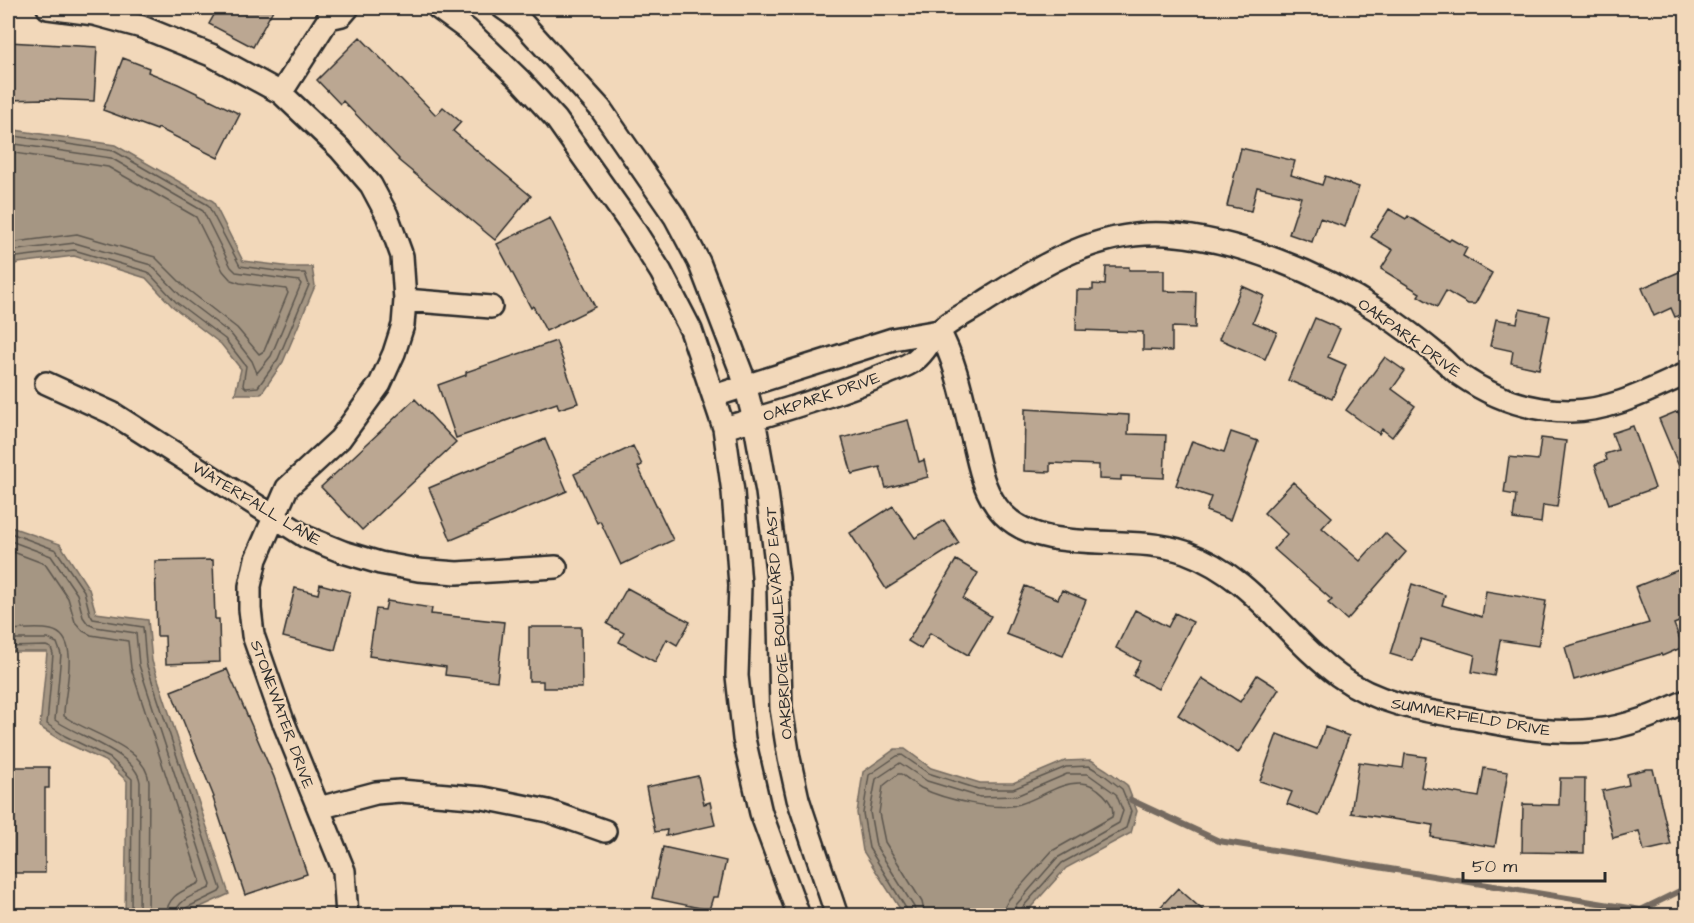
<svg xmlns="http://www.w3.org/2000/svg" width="1694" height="923" font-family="'Architects Daughter',sans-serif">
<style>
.water{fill:#a59683;stroke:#746b60;stroke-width:1.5}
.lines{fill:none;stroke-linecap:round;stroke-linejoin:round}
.shore{stroke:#5c564e;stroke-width:1.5}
.stream{stroke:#746b60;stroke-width:6}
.building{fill:#bba792;stroke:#2b2b2b;stroke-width:1.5}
.minor-casing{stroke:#2b2b2b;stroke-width:26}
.minor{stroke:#f2d8ba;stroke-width:21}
.labels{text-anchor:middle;stroke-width:4.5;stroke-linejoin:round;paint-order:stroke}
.street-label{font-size:16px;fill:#2b2b2b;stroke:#f2d8ba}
</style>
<rect width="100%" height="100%" fill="#f2d8ba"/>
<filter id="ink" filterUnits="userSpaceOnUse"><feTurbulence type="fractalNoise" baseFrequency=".0167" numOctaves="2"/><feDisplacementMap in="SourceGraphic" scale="12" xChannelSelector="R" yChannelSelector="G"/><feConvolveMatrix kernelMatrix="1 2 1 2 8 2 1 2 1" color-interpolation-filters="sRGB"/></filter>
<g filter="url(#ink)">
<path class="water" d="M8,129L115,145L213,201L243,261L292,267H312L315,286L283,362L261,394H235L241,369L221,344L172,306L146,278L74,256L18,263L8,267Z
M8,526L60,544L89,589L96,613L148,620L152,661L229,894L183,915H125L127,781L107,762L62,741L40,727L47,652H8Z
M895,749H905L931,768L980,783H1013L1065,761L1091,760L1107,770L1127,785L1137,811L1131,833L1066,868L1024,915H904L863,851L857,813L863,772Z"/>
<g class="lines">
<path class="shore" d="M8,135L114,151L208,205L240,266L291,273H305L309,285L278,359L258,387L246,388L243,385L246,366L225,339L176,302L148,272L74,250L17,257L8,261
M8,143L111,158L203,211L231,267L236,272L299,281L301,284L271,356L257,373L252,361L231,334L181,296L151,265L75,243L17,250L8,253
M8,152L108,167L196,217L223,271L231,280L240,283L286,289L288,293L264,351L259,354L237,328L187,289L155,257L77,234L8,243
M8,532L56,550L84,591L90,614L93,619L143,627L146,663L221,889L219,892L186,908L183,916
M8,540L51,556L77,594L83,617L88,624L95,627L136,633L139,665L211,885L210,888C197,894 176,899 175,916
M8,550L45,564L68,598L75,622L83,631L91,635L128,641L131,668L200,880L199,883C183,891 167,895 166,916
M8,630C21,630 37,627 51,630C83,637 63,693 64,716C89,734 146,746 149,782L148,916
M8,639H48L57,643L61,654L55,720C77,736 136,753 140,782L139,916
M8,647L46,646L51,648L53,654L47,724L65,736L110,758L132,779L131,916
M908,916L907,910L869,848L863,813L869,775L897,756L902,755L928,773L978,789H1013L1066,767L1089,766L1104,775L1122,789L1131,811L1126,828L1062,863L1021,909L1020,916
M916,916L914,907L876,846L870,812L876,779L900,763L927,781L980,797L1016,796L1067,774H1088L1116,794L1123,811L1119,823L1057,858L1016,905L1012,916
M925,916L922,902L885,842L879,813L883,786L898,774H901C908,779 914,784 921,788C943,799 996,812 1020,804C1041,798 1059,782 1081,783C1095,783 1117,802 1112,817L1052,851L1009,899L1004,908L1003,916"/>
<path class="stream" d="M1131,800L1219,841L1641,910L1686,888"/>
</g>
<path class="building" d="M218,8H274L253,47L209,24Z
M360,37L436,115L443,107L461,122L453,131L531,196L495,240L398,160L399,159L343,101L340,104L317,80Z
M8,42L97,47L94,101L45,99L8,100Z
M123,58L149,68L148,72L178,84L240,114L218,158L158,128L157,130L103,110Z
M1241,148L1295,161L1291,175L1322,185L1325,176L1359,187L1345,227L1320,218L1312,242L1289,234L1301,197L1257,187L1251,211L1227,206Z
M1389,209L1406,219L1408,216L1449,241L1451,239L1467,248L1463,256L1492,273L1475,304H1468L1446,291L1437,307L1418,296L1420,293L1381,269L1393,250L1371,237Z
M550,218L595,307L546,331L533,306L531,308L497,244Z
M1106,267H1129V270H1164V291L1196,292L1195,328L1172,327V351L1143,350V332L1076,330L1077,290H1093V284L1105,285Z
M1686,269V312L1675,317L1671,308L1654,316L1642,288Z
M1242,286L1264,296L1253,322L1277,332L1265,359L1219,339Z
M1520,309L1550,316L1539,369L1511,363L1513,351L1490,346L1496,319L1517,323Z
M1315,318L1340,329L1328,357L1346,365L1332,399L1288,380Z
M556,341L578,403L559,409L557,403L456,438L438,385L466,375V372Z
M1385,357L1405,371L1392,389L1415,406L1392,437L1382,429L1379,434L1346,410Z
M415,399L456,442L362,530L321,487Z
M1025,409L1129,415L1128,434L1166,435L1164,478L1121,476V480L1099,479V465L1050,463V472L1024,471Z
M1678,411L1682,421L1686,419V483L1659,419Z
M908,420L919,462L924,460L928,477L886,488L880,467L852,474L842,438Z
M1633,426L1655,488L1609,504L1595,465L1607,460L1605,454L1618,450L1612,433Z
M1231,432L1258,441L1230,520L1206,511L1211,497L1176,485L1192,441L1224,452Z
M1541,438L1566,441L1557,507L1543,505L1541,523L1513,519L1516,495L1504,493L1509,457L1538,460Z
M545,439L567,491L451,540L429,488Z
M633,446L642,465L638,467L673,540L621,565L600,521L597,523L574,474Z
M1293,482L1332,517L1322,528L1360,561L1385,533L1406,552L1347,620L1328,603L1332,600L1274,549L1287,534L1264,513Z
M893,506L915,538L944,520L959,543L886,589L850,533Z
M213,560L215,619H219L220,662L166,664L165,636H157L155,561Z
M956,560L978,573L963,599L991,616L968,655L930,633L921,649L908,641Z
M1686,567V619L1674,624L1683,647L1662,656L1661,654L1574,680L1565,647L1649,623L1635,587Z
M320,584L350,592L335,650L283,637L295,588L318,594Z
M1412,584L1445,595L1442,605L1482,617L1486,591L1546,601L1538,646L1500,640L1494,676L1472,672L1475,655L1421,639L1413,661L1390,654Z
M1025,586L1058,599L1062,590L1086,600L1063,656L1006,634Z
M627,588L690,622L677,645L667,639L655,662L619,642L624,633L607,624Z
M387,601L432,608L431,614L504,622L497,681L445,675L446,667L369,656L376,609L385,610Z
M1135,610L1168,627L1175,613L1193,622L1158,689L1133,676L1140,661L1116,648Z
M529,627H581L582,688H543V681H529Z
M227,669L274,777L307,874L245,895L213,798L214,797L171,691Z
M1257,675L1279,689L1238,753L1178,715L1202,678L1240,702Z
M1325,727L1349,736L1319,816L1287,804L1292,792L1260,781L1277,734L1317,749Z
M1405,754L1426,757L1421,787L1479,797L1484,768L1508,772L1495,847L1431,837L1433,825L1351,813L1359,762L1403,768Z
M8,767H49V788H45V873H8Z
M1647,769H1653L1671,845L1644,851L1639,831L1613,838L1602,791L1629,785L1627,774Z
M698,776L704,804L710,802L715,825L666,836L667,830L655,832L646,787Z
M1560,778H1585L1584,853L1522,852L1523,804L1559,805Z
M663,847L726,861L718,897H713L709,910L652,898Z
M1178,888L1208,915H1153Z"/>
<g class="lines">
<defs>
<path id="minor" d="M48,8L94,14L142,27L211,55L281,93L340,149L371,185L387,215L402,256L405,300L403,325L394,353L380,384L340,439L287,488L256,559L250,586V609L253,635L283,721L344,871L347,916
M438,8L468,30L520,80L556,119L631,225L661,272L691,330L724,428L733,492L740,585L737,676L744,739L761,813L799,916
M503,8L520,20L600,108L675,217L699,262L742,374L754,419L767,492L778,578L781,708L789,758L798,799L837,916
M329,18L342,15L348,8
M281,93L329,18V8
M405,300L491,307
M939,331C958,365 964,407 974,444C980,469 984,494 1003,514C1045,557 1128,532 1185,552C1255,578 1283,635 1339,676C1379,705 1426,711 1474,719C1515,727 1554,735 1596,730C1628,727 1658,714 1686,701
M46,383L112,413L306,537L343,552L380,563L418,570L457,573L556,567
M714,396L893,339L939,331
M724,428C778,412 834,396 886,374C895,370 908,366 915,360C925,353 930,340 939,331C951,320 969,312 984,302C1041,266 1095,230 1166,234C1237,239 1321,273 1380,312C1401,326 1421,341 1440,357C1447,363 1453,370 1460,375C1493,398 1530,411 1570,411C1611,411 1650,390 1686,374
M319,808L376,793L400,791L483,798L548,811L605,831"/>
</defs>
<use href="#minor" class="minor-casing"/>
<use href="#minor" class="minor"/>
</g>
</g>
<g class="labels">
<g class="street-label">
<text transform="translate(1410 337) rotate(36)" y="6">OAKPARK DRIVE</text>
<text transform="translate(821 396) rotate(-19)" y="6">OAKPARK DRIVE</text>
<text transform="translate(257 503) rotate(31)" y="6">WATERFALL LANE</text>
<text transform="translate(778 623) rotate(-94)" y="6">OAKBRIDGE BOULEVARD EAST</text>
<text transform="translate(283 714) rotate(70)" y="6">STONEWATER DRIVE</text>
<text transform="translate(1471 716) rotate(10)" y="6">SUMMERFIELD DRIVE</text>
</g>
</g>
<rect width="1694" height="923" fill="none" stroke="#f2d8ba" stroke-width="30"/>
<rect x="15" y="15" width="1664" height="893" fill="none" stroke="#2b2b2b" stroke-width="2" filter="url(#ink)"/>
<path d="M1463 872v9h142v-9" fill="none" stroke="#2b2b2b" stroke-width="3"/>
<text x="1472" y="872" font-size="18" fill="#2b2b2b" stroke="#f2d8ba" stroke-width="4.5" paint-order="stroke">50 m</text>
</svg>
